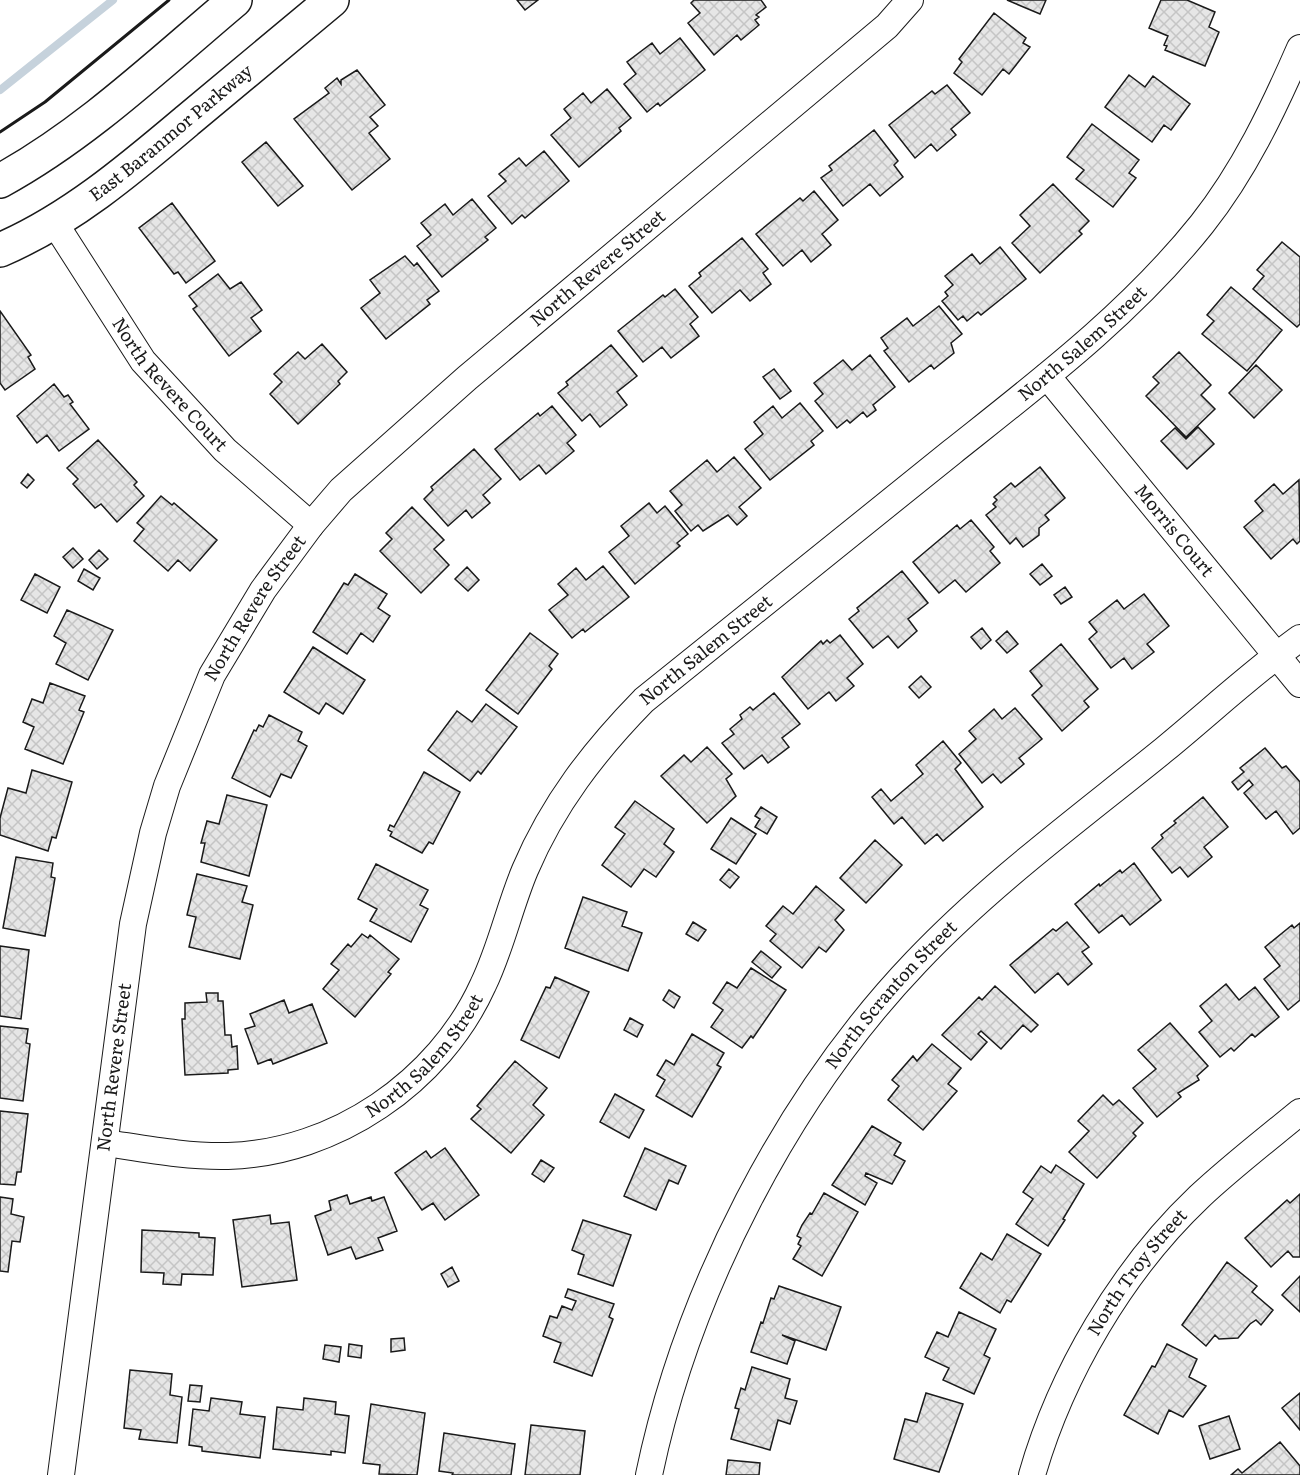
<svg xmlns="http://www.w3.org/2000/svg" width="1300" height="1475" font-family="Literata,serif">
<style>
.lines{fill:none;stroke-linecap:round;stroke-linejoin:round}
.stream{stroke:#c6d2dc;stroke-width:8}
.building{fill:url(#building-cross-hatch);stroke:#1a1a1a;stroke-width:1.5}
.street-casing{stroke:#1a1a1a;stroke-width:28}
.secondary-casing{stroke:#1a1a1a;stroke-width:36}
.street{stroke:#fff;stroke-width:26}
.secondary{stroke:#fff;stroke-width:33}
.wall{stroke:#1a1a1a;stroke-width:3}
.labels{text-anchor:middle;stroke-width:4.5;stroke-linejoin:round;paint-order:stroke}
.street-label{font-size:18px;fill:#1a1a1a;stroke:#fff}
</style>
<defs>
<pattern id="building-cross-hatch" width="8" height="8" patternUnits="userSpaceOnUse" patternTransform="scale(1.5)"><rect width="8" height="8" fill="#e6e6e6"/><path d="M0 0l8 8M0 8l8-8" fill="none" stroke="#c5c5c5"/></pattern>
</defs>
<rect width="100%" height="100%" fill="#fff"/>
<g class="lines">
<path class="stream" d="M0,90L113,0"/>
</g>
<path class="building" d="M517,0H538L525,10Z
M694,0H761L766,7L756,15L759,17L755,20L759,25L741,40L737,35L714,55L688,23L700,13L691,3Z
M1007,0H1046L1040,14Z
M1161,0H1187L1215,12L1209,27L1219,32L1205,66L1165,50L1167,46L1164,45L1168,36L1149,28Z
M994,13L1026,38L1023,43L1030,47L1009,74L1003,69L982,95L954,73L962,62L959,59Z
M680,38L705,70L660,106L658,103L647,112L624,84L636,74L627,62L652,43L660,54Z
M357,70L385,105L370,117L378,126L369,133L390,159L352,190L294,119L329,93L325,88L337,78L341,84V80Z
M1129,75L1145,87L1153,76L1190,104L1171,130L1164,125L1152,142L1105,107Z
M947,85L970,113L951,129L956,135L937,151L931,144L915,158L889,125L932,91L935,94Z
M607,89L631,118L619,128L621,131L579,167L551,135L571,118L564,109L583,93L591,103Z
M1092,124L1139,160L1129,173L1136,178L1113,207L1076,179L1084,170L1067,157Z
M874,130L898,161L894,165L903,177L880,196L870,184L843,206L821,178L832,170L829,166Z
M266,142L303,186L278,206L242,162Z
M544,151L569,181L525,218L522,215L512,224L488,196L506,181L499,174L519,158L526,166Z
M1053,184L1089,221L1079,231L1082,234L1040,273L1012,243L1030,226L1020,215Z
M814,191L838,220L822,234L831,245L811,262L802,250L783,266L756,234L800,198L803,201Z
M472,199L496,228L485,237L488,240L442,277L417,246L431,235L421,223L445,204L453,215Z
M172,203L215,261L186,283L178,272L174,274L139,228Z
M742,238L768,269L763,273L771,284L750,301L740,290L712,313L689,286L701,276L699,273Z
M1282,242L1300,257V324L1297,327L1253,289L1264,276L1257,270Z
M1000,247L1026,279L981,315L978,312L967,321L963,316L958,320L942,301L948,296L945,292L953,285L945,276L972,254L980,264Z
M405,256L414,266L417,263L439,291L427,300L430,304L386,339L361,308L380,293L370,280Z
M218,274L230,289L241,282L262,310L251,318L261,331L229,356L193,309L197,306L189,296Z
M1231,287L1282,330L1247,371L1202,334L1214,321L1207,315Z
M675,289L698,317L690,324L699,336L671,358L662,347L643,362L618,331L663,295L665,297Z
M939,306L962,334L951,343L954,353L934,369L931,365L909,382L884,351L888,348L881,338L907,318L913,326Z
M0,311L31,355L28,357L35,369L5,390L0,383Z
M322,344L347,372L338,381L340,384L298,424L270,394L282,382L274,374L298,352L305,359Z
M611,345L637,376L617,392L627,405L600,427L590,414L582,421L558,393L568,385L566,382Z
M1179,352L1211,385L1201,395L1215,409L1186,437L1146,396L1159,383L1153,377Z
M870,355L895,387L873,405L876,410L867,417L863,412L850,423L847,420L837,428L815,401L823,394L814,383L843,360L852,370Z
M1256,365L1282,390L1254,418L1229,393Z
M774,369L791,391L780,399L763,377Z
M54,384L64,397L68,395L73,402L70,404L89,429L59,451L47,435L37,443L17,416Z
M800,403L823,431L811,441L814,445L770,480L745,449L763,434L754,422L773,406L782,418Z
M552,406L576,435L567,443L574,451L546,474L539,465L520,480L495,449L538,413L540,416Z
M1198,427L1214,444L1187,469L1161,441L1175,428L1186,439Z
M98,440L137,482L134,485L144,496L117,522L101,504L95,508L73,484L78,479L67,468Z
M474,449L501,479L483,495L490,503L472,518L466,510L448,526L424,499L433,490L431,487Z
M734,457L761,488L739,507L747,516L737,525L728,515L703,531L698,525L691,531L675,511L682,505L670,491L707,460L717,472Z
M1040,467L1065,498L1045,515L1049,520L1039,528V535L1023,547L1016,538L1010,544L986,515L996,507L993,504L997,500L994,497L1011,483L1015,487Z
M28,474L34,480L27,488L21,483Z
M1299,480L1300,541L1297,544L1293,539L1271,559L1244,527L1263,511L1255,501L1274,484L1283,494Z
M161,496L172,505L174,503L217,540L190,571L178,560L168,571L134,541L144,529L137,523Z
M649,503L657,513L665,506L688,534L677,543L680,546L635,584L609,552L629,536L621,526Z
M412,507L444,540L434,549L449,565L421,593L380,551L392,539L386,533Z
M971,520L994,547L990,551L1000,563L966,592L955,580L939,593L913,562L957,525L960,529Z
M73,548L83,559L73,568L63,557Z
M99,550L108,559L97,569L89,560Z
M1042,564L1052,576L1040,585L1030,574Z
M603,566L629,597L585,632L583,629L572,638L549,610L568,595L558,584L576,568L586,580Z
M467,567L479,580L468,591L455,579Z
M84,569L100,578L93,590L78,581Z
M902,571L928,603L908,619L917,631L898,648L888,636L873,648L849,619L859,611L857,608Z
M35,574L60,587L47,613L21,600Z
M355,574L387,594L378,608L390,616L373,642L361,633L347,654L313,632L344,583L348,585Z
M1065,587L1072,597L1061,604L1054,595Z
M1144,594L1169,626L1147,644L1154,652L1132,669L1124,658L1111,668L1089,639L1097,632L1089,622L1117,600L1124,609Z
M67,610L113,630L88,680L56,664L66,643L54,636Z
M982,628L991,640L981,649L971,637Z
M1007,631L1018,644L1007,653L996,641Z
M530,633L558,654L549,666L552,669L518,714L486,690Z
M840,635L863,664L847,678L854,686L836,701L829,692L808,709L782,677L821,641L823,644L827,640L830,643Z
M1061,644L1098,689L1084,701L1089,707L1062,731L1032,695L1042,686L1030,671Z
M313,647L365,680L343,714L326,703L319,714L284,692Z
M921,676L931,687L919,698L909,687Z
M50,683L85,696L79,710L84,712L63,764L25,749L34,727L23,722L32,699L43,703Z
M774,693L800,724L782,738L789,747L768,763L762,755L744,769L722,743L734,734L730,729L742,719L740,715L750,707L753,710Z
M486,704L517,727L481,774L478,771L470,781L428,750L457,711L472,722Z
M1015,708L1042,739L1019,758L1024,764L1001,783L993,774L982,783L959,754L976,739L969,731L994,709L1002,719Z
M269,715L302,732L298,741L307,746L291,778L281,774L270,797L232,778L254,730L256,731L259,725L263,727Z
M943,741L961,763L955,769L983,807L943,841L937,834L925,844L902,817L894,824L872,797L881,789L891,801L923,774L916,765Z
M707,747L732,774L726,779L736,796L707,823L661,776L684,755L691,762Z
M1265,748L1282,768L1286,766L1300,782V828L1293,834L1276,811L1266,819L1244,793L1253,785L1249,780L1238,790L1232,782L1244,772L1240,768Z
M32,770L72,782L56,838L52,837L48,851L0,835V818L8,788L26,793Z
M424,772L460,792L433,844L429,842L422,853L390,836L392,832L388,830L390,825L394,827Z
M227,795L267,805L249,876L201,862L205,843H201L207,821L219,824Z
M1203,797L1228,827L1204,847L1212,857L1188,877L1180,867L1172,873L1152,848L1163,838L1161,835L1176,823L1174,821Z
M635,801L674,829L664,844L674,852L656,877L644,869L631,887L602,865L625,834L615,827Z
M761,807L777,817L767,834L755,827L760,819L755,816Z
M731,818L756,834L736,864L711,849Z
M875,840L902,865L866,903L840,878Z
M16,857L53,863L51,877L55,878L45,936L3,928Z
M1134,863L1161,900L1130,925L1122,915L1099,933L1075,904L1099,884L1100,886L1120,870L1122,873Z
M376,864L428,890L420,905L428,909L411,942L370,921L377,909L358,899Z
M729,869L739,877L730,888L720,880Z
M197,874L247,886L242,902L253,905L240,959L189,947L196,917L187,915Z
M816,886L844,910L835,920L844,930L826,952L819,947L802,968L770,941L776,934L766,926L783,906L793,914Z
M583,897L627,912L622,926L642,933L628,971L565,948Z
M693,922L706,930L698,941L686,934Z
M1067,922L1089,947L1082,952L1092,964L1068,985L1058,973L1035,993L1010,965L1053,929L1056,931Z
M1300,923V1000L1288,1010L1264,979L1280,966L1265,947L1292,925L1294,928Z
M362,934L368,938L370,935L399,959L388,972L391,974L355,1017L323,989L339,970L331,964L348,944L351,947Z
M0,946L29,950L21,1019L0,1016Z
M761,951L781,967L772,978L752,962Z
M751,968L786,990L753,1038L751,1036L742,1048L711,1027L723,1010L713,1003L727,982L737,988Z
M555,977L589,992L559,1058L521,1040L546,987L550,988Z
M1226,984L1239,1000L1255,987L1279,1017L1255,1037L1252,1034L1234,1051L1231,1048L1220,1057L1199,1032L1212,1021L1200,1006Z
M995,986L1038,1025L1031,1032L1023,1025L1001,1049L981,1031L978,1034L987,1042L971,1060L942,1035L979,997L982,1000Z
M669,990L680,997L674,1008L663,1000Z
M206,993H218V1001H223L225,1035H231L232,1047L237,1046L238,1069L228,1070V1073L185,1075L182,1019H185V1003L207,1002Z
M284,1000L289,1013L312,1004L327,1043L273,1064L271,1059L258,1064L245,1029L255,1026L250,1014Z
M630,1018L643,1025L637,1037L624,1030Z
M1170,1023L1208,1066L1197,1076L1199,1080L1178,1093L1181,1097L1157,1117L1133,1088L1156,1069L1138,1050Z
M0,1026L28,1029L26,1043L30,1044L23,1101L0,1098Z
M692,1034L724,1053L717,1065L721,1067L692,1117L656,1096L665,1080L657,1075L666,1060L674,1065Z
M932,1044L961,1068L948,1084L957,1091L923,1130L888,1100L899,1086L892,1080L913,1056L917,1061Z
M515,1061L547,1088L533,1105L544,1115L511,1153L471,1119L481,1109L477,1106Z
M615,1094L644,1110L629,1138L600,1122Z
M1103,1095L1113,1105L1119,1100L1143,1123L1133,1133L1136,1136L1097,1178L1069,1152L1089,1131L1078,1121Z
M0,1111L28,1114L21,1172H17L15,1185L0,1184Z
M872,1126L901,1143L894,1155L905,1161L892,1184L866,1173L865,1176L877,1183L865,1205L832,1185Z
M445,1148L479,1195L445,1220L433,1203L422,1210L395,1173L426,1151L431,1158Z
M645,1148L686,1166L678,1184L669,1180L656,1210L624,1196Z
M541,1160L554,1168L544,1182L532,1174Z
M1056,1165L1084,1184L1063,1219L1065,1220L1048,1246L1016,1224L1033,1199L1023,1192L1041,1166L1051,1173Z
M824,1193L858,1212L822,1276L793,1259L801,1246L798,1244L801,1238L797,1236L802,1225L810,1213L812,1214Z
M1300,1194V1257H1293L1288,1251L1271,1267L1245,1238L1287,1200L1290,1203Z
M347,1195L350,1204L371,1197L372,1201L384,1197L397,1231L378,1238L383,1250L356,1259L351,1247L328,1255L315,1216L331,1210L329,1201Z
M0,1197L13,1199L11,1214L24,1217L20,1242L12,1241L8,1272L0,1271Z
M270,1215L271,1224L289,1222L297,1280L242,1287L233,1220Z
M583,1220L631,1235L613,1286L578,1274L584,1255L572,1250Z
M142,1230L199,1233V1237L215,1238L213,1275L182,1274L181,1285L163,1284L164,1273L141,1272Z
M1007,1234L1041,1254L1011,1302L1007,1300L1000,1313L960,1288L981,1253L992,1260Z
M1227,1262L1257,1286L1252,1292L1273,1310L1261,1325L1256,1320L1250,1324L1238,1338L1219,1339L1215,1335L1206,1346L1182,1325Z
M452,1267L459,1281L448,1287L441,1274Z
M1300,1276V1312L1282,1295Z
M779,1286L841,1307L826,1350L782,1335L795,1341L787,1364L751,1352L761,1322L763,1323L771,1298L774,1299Z
M568,1289L614,1304L609,1317L613,1319L592,1376L554,1362L561,1343L543,1336L550,1316L557,1318L562,1306L572,1310L576,1301L565,1297Z
M959,1312L996,1329L984,1355L990,1358L974,1394L943,1380L949,1368L925,1357L937,1332L948,1337Z
M404,1338L405,1350L391,1352V1339Z
M349,1344L362,1346L361,1358L348,1356Z
M1167,1344L1197,1359L1189,1377L1206,1386L1183,1417L1169,1410L1158,1434L1124,1415L1152,1366L1155,1367Z
M325,1345L341,1347L339,1362L323,1359Z
M752,1367L790,1379L785,1398L797,1401L790,1424L778,1420L770,1450L731,1439L739,1409L735,1408L741,1388L745,1390Z
M130,1370L172,1374L170,1395L182,1397L177,1443L139,1439L141,1430L124,1428Z
M190,1385L202,1386L200,1402L188,1401Z
M926,1393L963,1404L939,1472L894,1459L905,1419L917,1422Z
M1300,1393V1430L1282,1408Z
M211,1398L242,1402L240,1414L265,1417L260,1458L202,1451V1447L189,1445L193,1409L209,1411Z
M304,1398L336,1402L335,1414L349,1416L345,1453L331,1451V1455L273,1449L277,1407L303,1410Z
M371,1404L425,1413L417,1475L379,1474L380,1465L363,1463Z
M1229,1416L1240,1449L1210,1459L1199,1426Z
M531,1425L585,1431L580,1475H525Z
M444,1433L515,1444L511,1475H452L453,1473L439,1471Z
M1280,1442L1300,1466V1475H1231L1238,1469L1242,1473Z
M728,1460L760,1463L759,1475H726Z"/>
<g class="lines">
<defs>
<g id="street">
<path id="s1" d="M54,222L143,361L225,450L311,525"/>
<path id="s2" d="M1047,376L1300,684"/>
<path id="s3" d="M106,1143C146,1149 187,1157 228,1156C335,1153 439,1082 483,985C501,948 509,908 525,870C553,804 594,751 644,700C747,617 850,535 952,452C1040,382 1131,313 1202,224C1244,171 1273,110 1300,48"/>
<path id="s4" d="M61,1475L133,924L153,833L167,786L212,675L263,590L311,525L341,490L467,378L887,26L910,0"/>
<path id="s5" d="M649,1475C687,1292 787,1097 916,962C991,883 1080,818 1165,749C1210,712 1253,672 1300,638"/>
<path id="s6" d="M1032,1475C1061,1374 1122,1270 1199,1197C1231,1167 1266,1140 1300,1112"/>
</g>
<g id="secondary">
<path d="M0,181C86,134 160,63 235,0"/>
<path id="s7" d="M0,250C70,220 130,169 188,120C236,80 284,40 332,0"/>
</g>
</defs>
<use href="#street" class="street-casing"/>
<use href="#secondary" class="secondary-casing"/>
<use href="#street" class="street"/>
<use href="#secondary" class="secondary"/>
<path class="wall" d="M0,132L45,102L169,0"/>
</g>
<g class="labels">
<g class="street-label">
<text dy="6" stroke="none"><textPath href="#s7" startOffset="208">East Baranmor Parkway</textPath></text>
<text dy="6" stroke="none"><textPath href="#s4" startOffset="1383">North Revere Street</textPath></text>
<text dy="6" stroke="none"><textPath href="#s3" startOffset="1342">North Salem Street</textPath></text>
<text dy="6" stroke="none"><textPath href="#s1" startOffset="200">North Revere Court</textPath></text>
<text dy="6" stroke="none"><textPath href="#s2" startOffset="200">Morris Court</textPath></text>
<text dy="6" stroke="none"><textPath href="#s4" startOffset="897">North Revere Street</textPath></text>
<text dy="6" stroke="none"><textPath href="#s3" startOffset="856">North Salem Street</textPath></text>
<text dy="6" stroke="none"><textPath href="#s5" startOffset="544">North Scranton Street</textPath></text>
<text dy="6" stroke="none"><textPath href="#s3" startOffset="352">North Salem Street</textPath></text>
<text dy="6" stroke="none"><textPath href="#s4" startOffset="411">North Revere Street</textPath></text>
<text dy="6" stroke="none"><textPath href="#s6" startOffset="230">North Troy Street</textPath></text>
</g>
</g>
</svg>
